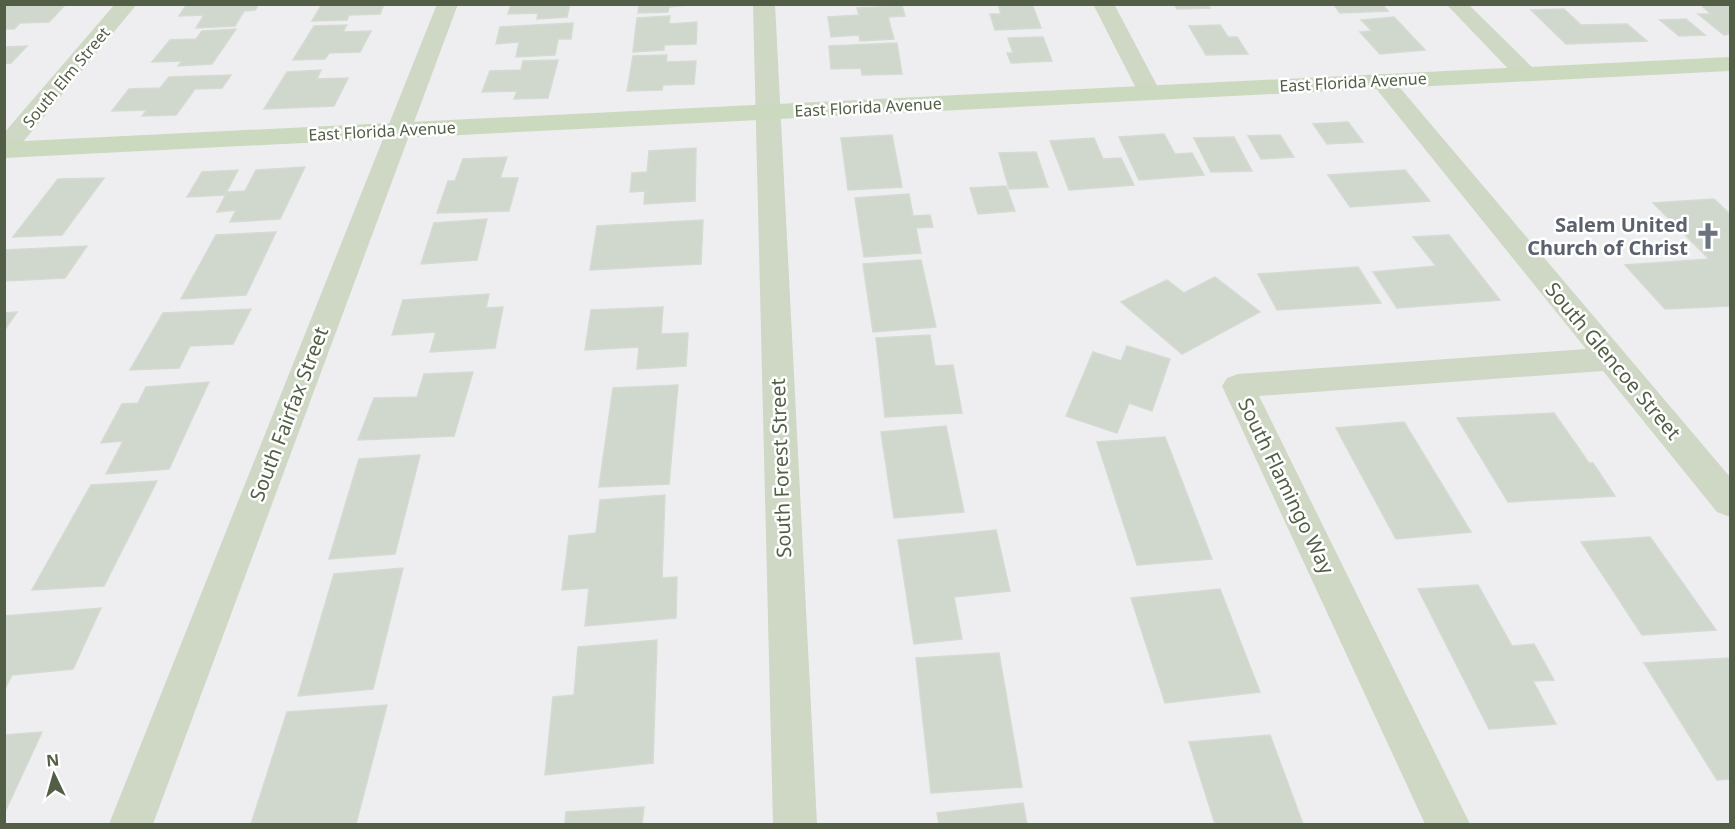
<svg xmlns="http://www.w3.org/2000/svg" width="1735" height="829" font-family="'Noto Sans',sans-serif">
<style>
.building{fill:#d0d7cd;stroke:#d4dbd2;stroke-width:1.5}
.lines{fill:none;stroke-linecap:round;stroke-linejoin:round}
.street{fill:#ced8c4;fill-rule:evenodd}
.secondary{fill:#cbd9bf;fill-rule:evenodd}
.labels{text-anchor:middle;stroke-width:5;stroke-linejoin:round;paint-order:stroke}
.far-street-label{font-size:16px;fill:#525e45;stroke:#fff}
.worship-label{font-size:20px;font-weight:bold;fill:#5b616d;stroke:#fff;text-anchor:end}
.street-label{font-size:20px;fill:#525e45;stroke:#fff}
</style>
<rect width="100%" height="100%" fill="#eeeef1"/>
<path class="building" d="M8,4H66L49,22L20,23L14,29H4V8Z
M187,4H259L255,10L244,11L235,26L196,28L204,15L179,16Z
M322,4H384L380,14L349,15L347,20L312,21Z
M511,4H570L567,17L537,19L538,13L508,14Z
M639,4H698L669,7L668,12L638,13Z
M998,4H1032L1041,28L995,30L990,14H1001Z
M1174,4H1207L1210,8L1177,9Z
M1333,4H1382L1388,11L1340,13Z
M1730,5V34L1724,35L1698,14H1711L1702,6Z
M902,6L905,16L888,17L894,39L860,41L859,35L831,37L828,17L859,15L857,8Z
M1564,9L1581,25L1627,24L1647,41L1566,44L1531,10Z
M670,16L669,24L697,22L696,44L664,45V50L633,52L637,18Z
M1394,17L1425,50L1380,54L1360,32L1372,31L1361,20Z
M1686,19L1705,35L1679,36L1660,20Z
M573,23L571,39H558L555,55L516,57L519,42L496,44L500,27Z
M347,25L343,32L371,31L360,52L329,53L325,59L293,60L314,26Z
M1220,25L1228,37H1237L1248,54L1206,55L1189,26Z
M236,29L212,64L178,66L182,61L152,62L170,40L196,39L202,31Z
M1043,37L1052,61L1011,63L1007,53H1013L1008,38Z
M897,43L902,74L862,75L861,68L831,69L829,46Z
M27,46L11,63L4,64V47Z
M667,55L666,62L696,61L694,84L663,85L662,90L627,91L633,56Z
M558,60L548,98L514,99L517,91L482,92L490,71L521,70L523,61Z
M321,70L317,79L348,78L334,106L264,109L287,72Z
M231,75L222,88L195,89L176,115L142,116L147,110L112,111L129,89L160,88L169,77Z
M1348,122L1363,142L1327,144L1313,124Z
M1164,134L1175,154L1192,153L1204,175L1139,180L1119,137Z
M892,135L902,187L848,190L841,138Z
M1280,135L1294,157L1261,159L1248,136Z
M1234,137L1252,171L1211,172L1194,138Z
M1094,138L1103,159L1121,158L1134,185L1069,190L1050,141Z
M696,148L695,201L644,204L645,191L630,192L632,173L647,172L649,151Z
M1036,152L1048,187L1009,189L999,153Z
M507,157L500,178H518L509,211L437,213L448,181H455L463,159Z
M305,167L280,219L230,222L236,210L217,212L227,192L245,191L256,170Z
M238,170L225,195L187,197L202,172Z
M1405,170L1430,201L1350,207L1328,175Z
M104,178L62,235L13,237L58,179Z
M1006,186L1015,211L978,214L970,188Z
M909,194L913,216L930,215L933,227L916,228L921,253L864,257L855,198Z
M1714,199L1730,214V306L1665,309L1625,265L1709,259L1653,203Z
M487,219L477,260L421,264L434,223Z
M703,220L701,264L590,270L597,226Z
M276,232L246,295L181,299L216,235Z
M1449,235L1500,300L1397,308L1373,272L1436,266L1413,237Z
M87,246L65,278L4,281V250Z
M921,260L936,327L873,332L863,264Z
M1358,267L1381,303L1277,310L1258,274Z
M1215,277L1260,312L1182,354L1121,302L1167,280L1184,293Z
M489,294L486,308L503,307L495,348L430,352L436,332L392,335L403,300Z
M663,307L661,334L688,333L686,366L637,369L639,347L585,350L591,310Z
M251,309L233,344L190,346L179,368L130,370L163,313Z
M17,312L4,331V313Z
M930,335L935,366L953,365L962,413L885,417L876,338Z
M1127,346L1170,359L1152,411L1129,403L1117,433L1066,416L1093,352L1121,361Z
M473,372L454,436L358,440L374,398L417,397L424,374Z
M209,382L169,469L106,474L123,441L101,443L122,404L138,403L146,387Z
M678,385L669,484L599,487L613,388Z
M1554,413L1589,463H1593L1615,496L1508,502L1457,418Z
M1404,422L1471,532L1396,539L1336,428Z
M946,426L964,512L894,518L881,432Z
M1165,437L1212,559L1137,565L1097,442Z
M420,455L395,554L329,559L359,459Z
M157,481L104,586L32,590L91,485Z
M665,495L662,578L677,577L676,618L585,626L589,588L562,590L569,536L596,533L600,500Z
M996,530L1010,591L954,597L962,639L914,644L898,540Z
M1650,537L1716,630L1642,635L1581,542Z
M403,568L373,689L298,696L334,574Z
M1478,585L1512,646L1534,644L1554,680L1533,681L1556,724L1489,729L1418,589Z
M1220,589L1260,692L1165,703L1131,598Z
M101,608L73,669L12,675L4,691V616Z
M657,640L653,763L545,775L553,697L574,695L578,647Z
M999,653L1022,787L931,793L916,658Z
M1730,658V779L1717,780L1644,663Z
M387,705L356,824H251L287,712Z
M42,732L4,814V735Z
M1270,735L1303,824H1215L1189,742Z
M1023,803L1027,824H939L937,813Z
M644,807L642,824H565L566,812Z"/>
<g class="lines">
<path class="street" d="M115,4H137L13,154L4,156V133Z
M437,4H458L153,824H109Z
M753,4H775L817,824H773Z
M1093,4H1114L1161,93L1157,98H1141Z
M1446,4H1468L1533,68L1537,73L1533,78H1517Z
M1382,74L1390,76L1730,477V517L1717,512L1603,371L1259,396L1470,824H1425L1222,386L1227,378L1238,374L1586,349L1374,86L1370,81L1374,76Z"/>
<path class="secondary" d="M1730,57V71L4,158V142Z"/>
</g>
<defs>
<symbol id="church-bare" viewBox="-9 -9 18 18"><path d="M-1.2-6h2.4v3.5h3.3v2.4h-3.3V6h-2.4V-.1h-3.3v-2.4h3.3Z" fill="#6b7280" stroke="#fff" stroke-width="2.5" paint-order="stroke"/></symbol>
</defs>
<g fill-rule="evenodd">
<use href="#church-bare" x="1689" y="217" width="38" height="38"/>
</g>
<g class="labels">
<g class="far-street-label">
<text transform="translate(66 77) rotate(-50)" y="6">South Elm Street</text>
<text transform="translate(1353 82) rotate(-3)" y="6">East Florida Avenue</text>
<text transform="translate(868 107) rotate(-3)" y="6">East Florida Avenue</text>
<text transform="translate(382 131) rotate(-3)" y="6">East Florida Avenue</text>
</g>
<g class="worship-label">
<text x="1688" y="232">Salem United<tspan x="1688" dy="23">Church of Christ</tspan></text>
</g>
<g class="street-label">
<text transform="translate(1613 361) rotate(50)" y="7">South Glencoe Street</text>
<text transform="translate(289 414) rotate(-69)" y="7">South Fairfax Street</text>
<text transform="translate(781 468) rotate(-92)" y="7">South Forest Street</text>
<text transform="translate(1286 486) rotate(64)" y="7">South Flamingo Way</text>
</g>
</g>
<rect width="1735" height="829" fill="none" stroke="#525e45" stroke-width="12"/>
<g transform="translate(54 775) rotate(355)" stroke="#ffffff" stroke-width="4.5" paint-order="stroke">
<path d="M0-4.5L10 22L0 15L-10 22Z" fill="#525e45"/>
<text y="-9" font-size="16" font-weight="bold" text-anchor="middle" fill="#525e45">N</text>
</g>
</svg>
